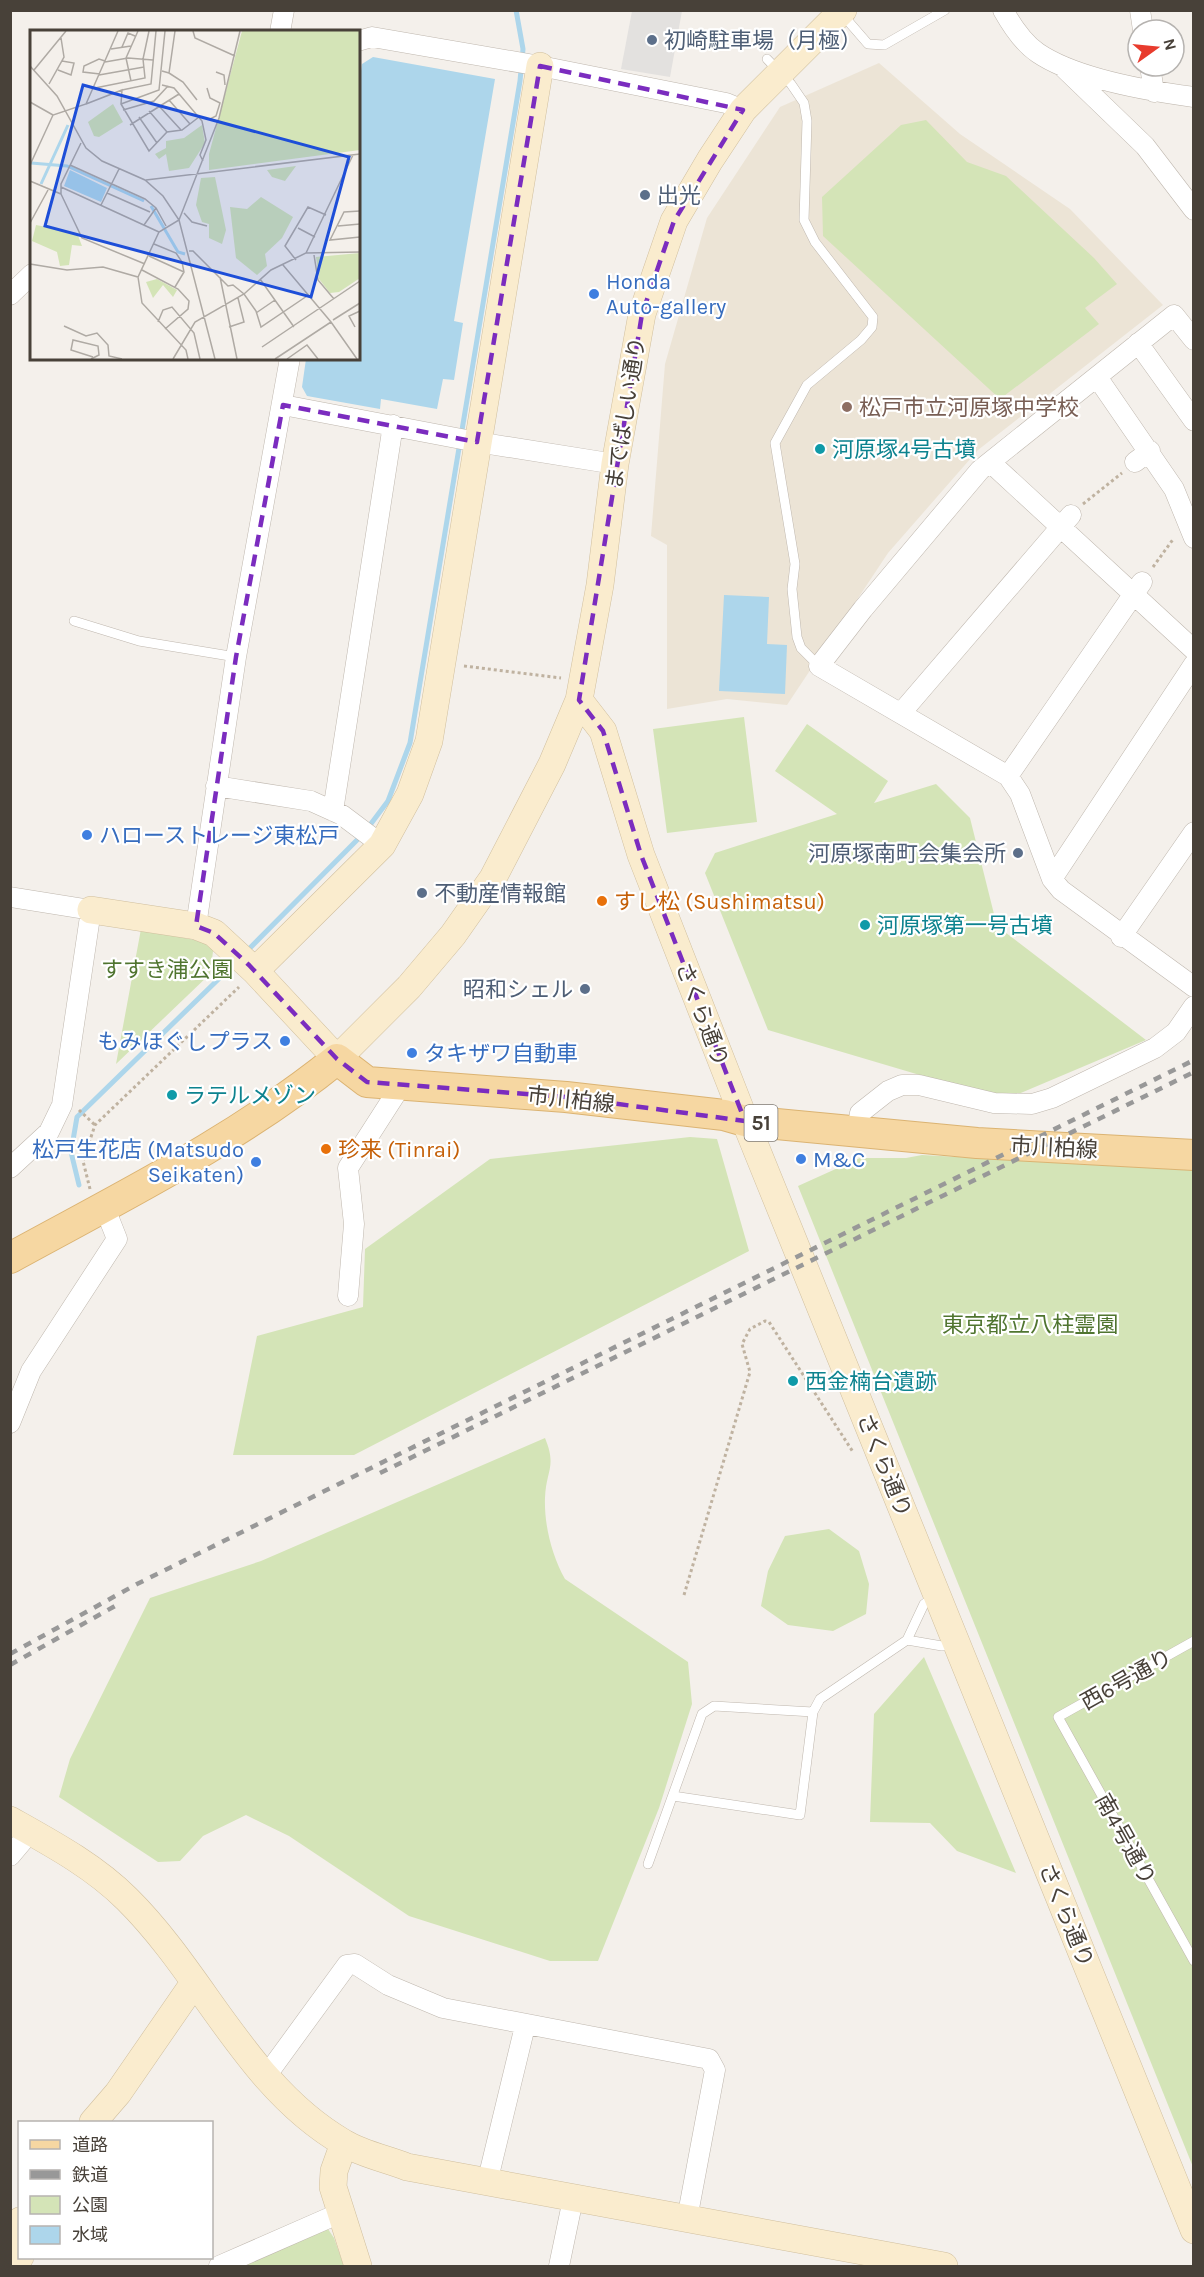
<svg xmlns="http://www.w3.org/2000/svg" width="1204" height="2277" font-family="Karla,'Noto Sans JP',sans-serif">
<style>
.education{fill:#ece4d6}
.green{fill:#d4e4b7}
.parking{fill:#e3e1df}
.water{fill:#add6eb}
.lines{fill:none;stroke-linecap:round;stroke-linejoin:round}
.stream{stroke:#add6eb;stroke-width:5}
.lane-casing{stroke:#bfb7ae;stroke-width:10}
.street-casing{stroke:#bfb7ae;stroke-width:21}
.secondary-casing{stroke:#d0bf9e;stroke-width:28}
.primary-casing{stroke:#dbb372;stroke-width:32}
.path{stroke:#bfb2a0;stroke-width:3;stroke-dasharray:3 3;stroke-linecap:butt}
.lane{stroke:#fff;stroke-width:9}
.street{stroke:#fff;stroke-width:20}
.secondary{stroke:#faecce;stroke-width:27}
.primary{stroke:#f6d7a2;stroke-width:30}
.rail{stroke:#989898;stroke-width:4.5;stroke-dasharray:8 8;stroke-linecap:butt}
.marked{fill:none;stroke:#7b2cbf;stroke-width:4.5;stroke-dasharray:12 8;stroke-linejoin:round}
.service-dot{fill:#5c6f8a;stroke:#fff;stroke-width:2}
.shop-dot{fill:#3f7fe0;stroke:#fff;stroke-width:2}
.education-dot{fill:#8d6e63;stroke:#fff;stroke-width:2}
.culture-dot{fill:#0f9aa8;stroke:#fff;stroke-width:2}
.food-dot{fill:#e8710a;stroke:#fff;stroke-width:2}
.labels{text-anchor:middle;stroke-width:4.5;stroke-linejoin:round;paint-order:stroke}
.shield{fill:#fff;stroke:#7f7a74;stroke-width:1.5}
.shield-label{font-size:21px;font-weight:bold;fill:#484139}
.service-label{font-size:22px;fill:#4e5e75;stroke:#fff;text-anchor:start}
.shop-label{font-size:22px;fill:#366cbe;stroke:#fff;text-anchor:start}
.education-label{font-size:22px;fill:#785e54;stroke:#fff;text-anchor:start}
.street-label{font-size:22px;fill:#484139;stroke:#fff}
.culture-label{font-size:22px;fill:#0d838f;stroke:#fff;text-anchor:start}
.food-label{font-size:22px;fill:#c56008;stroke:#fff;text-anchor:start}
.park-label{font-size:22px;fill:#507530;stroke:#fff}
.inset-river{fill:none;stroke:#add6eb;stroke-width:3}
.inset-road{fill:none;stroke:#afaaa4;stroke-width:1.5}
.view{fill:#1d4ed8;fill-opacity:0.15;stroke:#1d4ed8;stroke-width:3}
.inset-edge{fill:none;stroke:#484139;stroke-width:3}
</style>
<rect width="100%" height="100%" fill="#f4f0eb"/>
<path class="education" d="M879,63L960,134L1070,209L1163,305L978,450L888,553L787,705L727,699L667,709V545L651,536L665,364L707,218L780,107Z"/>
<path class="green" d="M926,120L967,162L1006,176L1094,258L1117,284L1085,308L1099,324L1000,399L823,236L822,197L901,125Z
M744,717L757,822L667,833L653,729Z
M807,724L888,781L874,803L936,784L970,818L997,926L1146,1040L1004,1100L768,1030L705,873L715,853L837,814L775,771Z
M141,929L214,944L210,974L116,1064Z
M690,1137L717,1139L749,1251L354,1455H233L257,1336L363,1307L365,1249L490,1159Z
M922,1155L1193,1170V2167L798,1186L860,1158H906Z
M545,1438C557,1467 546,1470 545,1498C544,1525 552,1556 565,1579L688,1662L692,1704L659,1808L598,1961H550L409,1916L289,1836L246,1815L203,1836L180,1861L158,1862L59,1797L70,1759L150,1598L261,1561Z
M829,1529L859,1551L869,1584L866,1614L833,1631L788,1625L761,1606L768,1571L785,1536Z
M924,1657L1016,1873L957,1851L930,1823L870,1822L874,1714Z
M322,2229H328L334,2238L344,2266H236Z"/>
<path class="parking" d="M632,11H682L670,77L621,69Z"/>
<path class="water" d="M373,57L495,79L454,321L463,323L454,380L443,379L437,409L381,399L380,409L307,396L302,387L306,359L358,358L359,85L362,64Z
M724,595L769,597L767,644L787,645L785,694L719,691Z"/>
<g class="lines">
<path class="stream" d="M367,829L388,801L410,743L520,81L523,49L516,10
M245,953L361,836
M79,1185L71,1152L77,1117L234,964"/>
<defs>
<path id="lane" d="M842,14L868,44L884,45L945,10
M767,59L791,84L804,103L807,121L804,220L815,242L873,317L872,327L861,340L807,385L775,443L795,564L792,589L797,637L801,648L819,666
M74,621L139,641L236,657
M934,1597L924,1604L907,1640L942,1646L955,1645
M1194,1641L1058,1717L1194,1961
M673,1796L800,1815L813,1712L820,1699L907,1640
M648,1864L702,1714L714,1706L813,1712"/>
<path id="street" d="M1003,10C1012,26 1023,43 1038,53C1075,78 1149,91 1194,97
M1140,10L1143,30
M280,32L284,10
M358,41L372,37L540,66L726,103L743,110
M1150,66L1154,92
M1064,68L1145,146L1194,210
M10,295L32,274
M1194,340L1174,315L980,470L863,609L819,666L1008,776L1020,794L1052,879L1061,890L1194,987
M1138,343L1194,421
M1097,377L1174,489L1194,538
M283,405L477,442L615,464
M990,462L1194,650
M1135,462L1150,451
M901,713L1071,515
M1008,776L1142,582
M216,786L311,801L342,815L382,845
M333,811L393,425
M1052,879L1194,664
M10,897L91,910L62,1105L49,1132L10,1168
M196,926L236,657L290,358
M1121,937L1194,832
M857,1132L860,1113L888,1091L902,1085H919L994,1103L1032,1104L1052,1098L1155,1048L1176,1032L1194,1006
M348,1296L354,1224L348,1168L402,1084
M10,1423L31,1371L117,1239L104,1206
M10,1856L31,1831
M266,2076L347,1965L355,1964L388,1985L443,2008L709,2059L715,2070L687,2219
M487,2183L525,2026
M219,2266L340,2213
M559,2266L573,2199"/>
<path id="secondary" d="M579,700L603,731L641,855L745,1121L1194,2230
M91,910L196,926L214,933L255,971L337,1059L409,987L453,935L493,878L552,764L579,700L600,585L615,464L642,314L674,221L710,160L743,110L843,10
M255,971L382,845L410,794L429,741L540,66
M10,1820C51,1843 94,1866 127,1899C204,1975 247,2087 344,2143C362,2154 387,2159 407,2167L944,2266
M93,2122L118,2093L194,1983
M344,2143L334,2171L333,2187L358,2266
M10,2234L20,2221
M13,2266L20,2257"/>
<path id="primary" d="M10,1258C123,1196 237,1140 337,1059L367,1082L566,1097L724,1115L745,1121L977,1143L1194,1155"/>
</defs>
<use href="#lane" class="lane-casing"/>
<use href="#street" class="street-casing"/>
<use href="#secondary" class="secondary-casing"/>
<use href="#primary" class="primary-casing"/>
<path class="path" d="M1083,504L1122,473
M1153,567L1174,538
M464,666L561,678
M79,1110L95,1125
M90,1189L83,1161L95,1125L239,987
M684,1595L750,1372L742,1344L750,1329L765,1321L769,1322L853,1452"/>
<use href="#lane" class="lane"/>
<use href="#street" class="street"/>
<use href="#secondary" class="secondary"/>
<use href="#primary" class="primary"/>
<path class="rail" d="M380,1473L1194,1072
M10,1654L137,1584L1194,1060
M10,1665L115,1606"/>
</g>
<path class="marked" d="M540,66L743,110L674,221L642,314L579,700L603,731L641,855L745,1121L566,1097L367,1082L337,1059L249,965L214,933L196,926L236,657L283,405L477,442Z"/>
<g class="service-dot">
<circle cx="652" cy="40" r="6"/>
<circle cx="645" cy="195" r="6"/>
<circle cx="1018" cy="853" r="6"/>
<circle cx="422" cy="893" r="6"/>
<circle cx="585" cy="989" r="6"/>
</g>
<g class="shop-dot">
<circle cx="594" cy="294" r="6"/>
<circle cx="87" cy="835" r="6"/>
<circle cx="285" cy="1041" r="6"/>
<circle cx="412" cy="1053" r="6"/>
<circle cx="801" cy="1159" r="6"/>
<circle cx="256" cy="1162" r="6"/>
</g>
<circle class="education-dot" cx="847" cy="407" r="6"/>
<g class="culture-dot">
<circle cx="820" cy="449" r="6"/>
<circle cx="865" cy="925" r="6"/>
<circle cx="172" cy="1095" r="6"/>
<circle cx="793" cy="1381" r="6"/>
</g>
<g class="food-dot">
<circle cx="602" cy="901" r="6"/>
<circle cx="326" cy="1149" r="6"/>
</g>
<g class="labels">
<rect class="shield" x="744.5" y="1105" width="33" height="36" rx="4.5"/>
<g class="shield-label">
<text x="761" y="1130">51</text>
</g>
<g class="service-label">
<text x="664" y="48">初崎駐車場（月極）</text>
<text x="657" y="203">出光</text>
<text x="1006" y="861" text-anchor="end">河原塚南町会集会所</text>
<text x="434" y="901">不動産情報館</text>
<text x="573" y="997" text-anchor="end">昭和シェル</text>
</g>
<g class="shop-label">
<text x="606" y="289">Honda<tspan x="606" dy="25">Auto-gallery</tspan></text>
<text x="99" y="843">ハローストレージ東松戸</text>
<text x="273" y="1049" text-anchor="end">もみほぐしプラス</text>
<text x="424" y="1061">タキザワ自動車</text>
<text x="244" y="1157" text-anchor="end">松戸生花店 (Matsudo<tspan x="244" dy="25">Seikaten)</tspan></text>
<text x="813" y="1167">M&amp;C</text>
</g>
<g class="education-label">
<text x="859" y="415">松戸市立河原塚中学校</text>
</g>
<g class="street-label">
<text transform="translate(625 413) rotate(-81)" y="8">までばしい通り</text>
<text transform="translate(703 1014) rotate(69)" y="8">さくら通り</text>
<text transform="translate(571 1099) rotate(6)" y="8">市川柏線</text>
<text transform="translate(1054 1147) rotate(3)" y="8">市川柏線</text>
<text transform="translate(885 1465) rotate(68)" y="8">さくら通り</text>
<text transform="translate(1126 1679) rotate(-29)" y="8">西6号通り</text>
<text transform="translate(1126 1839) rotate(61)" y="8">南4号通り</text>
<text transform="translate(1067 1915) rotate(68)" y="8">さくら通り</text>
</g>
<g class="culture-label">
<text x="832" y="457">河原塚4号古墳</text>
<text x="877" y="933">河原塚第一号古墳</text>
<text x="184" y="1103">ラテルメゾン</text>
<text x="805" y="1389">西金楠台遺跡</text>
</g>
<g class="food-label">
<text x="614" y="909">すし松 (Sushimatsu)</text>
<text x="338" y="1157">珍来 (Tinrai)</text>
</g>
<g class="park-label">
<text x="167" y="977">すすき浦公園</text>
<text x="1030" y="1332">東京都立八柱霊園</text>
</g>
</g>
<g transform="translate(30 30)">
<rect width="330" height="330" fill="#f4f0eb"/>
<path d="M212,1H330V120L179,140V124ZM83,74L93,92L69,107L64,106L58,92ZM172,95L175,113L159,138L139,141L136,124L129,129L125,124L136,118V111L154,108ZM266,136L255,151L242,147L237,140ZM185,147L196,200L192,214L179,208V194L172,192L166,175L171,148ZM231,167L263,187L252,208L235,224L237,236L227,245L206,228L200,177L217,179ZM6,195L47,203L52,216L42,215L39,235L30,236L27,222L2,211ZM330,223V248L309,262L300,263L289,249L286,227ZM127,249L147,260L143,267L133,255L123,268L116,252Z" fill="#d4e4b7"/>
<path d="M40,140L77,158L71,172L34,156Z" fill="#add6eb"/>
<path class="inset-river" d="M1,133L37,136L114,171M11,154L38,95M121,176L148,222L155,224"/>
<path class="inset-road" d="M163,1L165,8L205,26M92,17L98,3L105,6M81,19L101,16M75,32L98,28L123,30M0,36L27,66L56,118L72,131L115,150L133,166L149,190L129,202L108,247L73,237L37,240L0,234M4,40L36,1M28,40L41,45L44,33L32,31M132,41L139,43L145,1M186,42L194,45L195,55M139,43L153,52L167,70M70,44L53,42L54,36L69,29L75,31M69,45L114,37M101,51L96,28L108,1M19,54L34,27L31,8M132,55L144,58L172,91L176,110L170,125L173,131M65,58L115,48L113,29L119,1M177,58L180,68L190,73L186,86L180,89M92,60L121,54L126,1M139,70L160,94M0,72L23,85M56,74L92,60L91,74L119,121L137,102L152,100L169,87M91,74L129,60L135,1M129,76L151,100M93,80L124,71L138,56M119,81L137,102M109,87L127,113M100,95L149,64M0,135L23,85L56,74L88,1M40,135L115,169L126,178L136,196M116,150L330,124M0,151L31,164V154L51,113M31,157L129,202M77,163L120,182M31,164L52,208L115,234M71,175L89,139M330,181L314,182L300,210L330,207M154,183L162,192L177,196M0,193L18,160M114,195L126,178M308,196L330,194M268,198L285,207M124,214L146,223L152,232L154,242L145,257M159,221H163L198,256L203,255L214,264L226,281L231,297L277,266M276,223L330,222M284,225L288,250L304,269M119,226L154,242M266,230L255,216L278,177L296,185M253,235L301,292L327,329M112,240L148,259L159,271L158,279L135,299M108,247L112,273L156,320L158,329M190,247L207,329M230,249L264,297M226,283L245,270M303,290L330,273M128,292L133,280L142,277L164,303L170,329M34,296L56,306L67,303L78,315L79,326L92,329M199,297L214,292L208,268M325,297L319,286L330,281M232,317L330,251M61,329L69,325L68,316L43,310L41,320L63,327M143,329L165,292L214,264L241,240L276,223L323,125M185,329L149,190L189,88L210,1M245,329L301,292M257,329L277,315L288,329"/>
<path class="view" d="M53,55L319,127L281,267L15,196Z"/>
<rect width="330" height="330" class="inset-edge"/>
</g>
<rect width="1204" height="2277" fill="none" stroke="#484139" stroke-width="24"/>
<rect x="18" y="2121" width="195" height="138" fill="#ffffff" stroke="#b6b3b0" stroke-width="1.5"/>
<rect x="30" y="2140" width="30" height="9" fill="#f6d7a2" stroke="#b6b3b0" stroke-width="1.5"/>
<text x="72" y="2151" font-size="18" fill="#484139">道路</text>
<rect x="30" y="2170" width="30" height="9" fill="#989898" stroke="#b6b3b0" stroke-width="1.5"/>
<text x="72" y="2181" font-size="18" fill="#484139">鉄道</text>
<rect x="30" y="2196" width="30" height="18" fill="#d4e4b7" stroke="#b6b3b0" stroke-width="1.5"/>
<text x="72" y="2211" font-size="18" fill="#484139">公園</text>
<rect x="30" y="2226" width="30" height="18" fill="#add6eb" stroke="#b6b3b0" stroke-width="1.5"/>
<text x="72" y="2241" font-size="18" fill="#484139">水域</text>
<g transform="translate(1156 48) rotate(75)"><circle r="28" fill="#ffffff" stroke="#b6b3b0" stroke-width="1.5"/>
<path d="M0-4.5L10 22L0 15L-10 22Z" fill="#e83b2d"/>
<text y="-9" font-size="16" font-weight="bold" text-anchor="middle" fill="#484139">N</text>
</g>
</svg>
